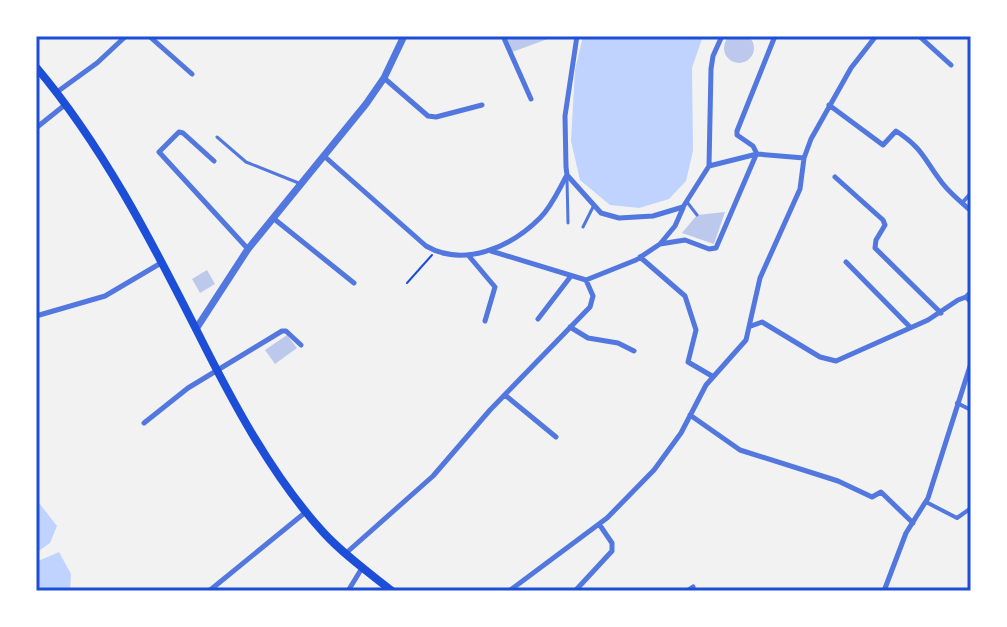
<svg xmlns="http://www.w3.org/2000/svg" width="1007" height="627" font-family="'Open Sans',sans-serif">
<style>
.water{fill:#bfd3fe}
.building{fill:#bdc9ec}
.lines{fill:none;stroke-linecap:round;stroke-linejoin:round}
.path{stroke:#1d4ed8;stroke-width:2}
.service{stroke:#5277de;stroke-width:3}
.pedestrian{stroke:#5277de;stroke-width:4}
.minor{stroke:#5277de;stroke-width:5}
.tertiary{stroke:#5277de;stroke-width:7}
.primary{stroke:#1d4ed8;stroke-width:8}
.neatline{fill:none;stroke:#1d4ed8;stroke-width:3}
</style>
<rect width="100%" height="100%" fill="#f2f2f2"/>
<path class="water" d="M583,36H703L692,68L693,151L686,181L669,199L639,208L610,205L580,180L571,141L575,70Z
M36,499L57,526L50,543L36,553Z
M59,552L71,574L70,591H36V562Z"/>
<path class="building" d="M724 48a15 15 0 1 1 30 0a15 15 0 1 1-30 0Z
M506,36H556L512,52Z
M725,212L714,244L682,233L697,215Z
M207,270L215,284L200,293L192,279Z
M287,335L297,348L275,364L265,350Z"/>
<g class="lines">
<path class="path" d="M407,283L432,255"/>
<path class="service" d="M217,137L246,162L301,184
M567,179L568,223
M687,202L697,215
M583,227L594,205"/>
<path class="pedestrian" d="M962,203L971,193
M957,403L971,410
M926,502L957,518L971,508"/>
<path class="minor" d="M149,36L192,74
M503,36L531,99
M577,36L565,116L566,167L567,175L601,213L619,218L653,216L683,207L709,166L757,154L804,158
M919,36L951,65
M384,78L428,116L436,117L482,105
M57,92L97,63L126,36
M829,105L883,145L896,131C924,149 924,160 943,184C951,194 961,202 971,211
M36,128L66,104
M757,154L753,146L737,135V131L775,36
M324,156L426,246C464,268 511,247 540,218C552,206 559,189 567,175
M214,161L183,133L179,132L159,152L248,249
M709,166L711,69L713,56L722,36
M835,177L883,220L885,225L876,240L875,248L941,313
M273,218L354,283
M660,244L685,240L709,249L716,248L756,155
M491,251L586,280L636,260L660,244L675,226L683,208
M468,255L495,287L485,321
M640,257L685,296L696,330L688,362L712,376
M846,262L910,327
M971,292L966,297L971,302
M36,316L105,296L161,263
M538,319L571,276
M751,326L762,322L820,357L836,361L928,320L958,300L966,297
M570,327L588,338L618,343L634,351
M505,395L556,437
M690,415L740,450L838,481L872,497L881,492L913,523
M144,423L188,388L282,331H286L301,345
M345,554L433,476L490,410L590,307L593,296L586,280
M209,591L307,511
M348,591L362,568
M509,591L607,518L654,470L681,433L706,385L746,340L760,278L800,189L804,158L811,139L851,68L876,36
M575,591L612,551V543L599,524
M687,591L693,587
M884,591L906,533L928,498L971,363"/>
<path class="tertiary" d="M196,329L248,249L366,104L384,78L404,36"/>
<path class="primary" d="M36,67C102,145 151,240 197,331C231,399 271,475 323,532C343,554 368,572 392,591"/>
</g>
<rect width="1007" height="627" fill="none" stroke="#ffffff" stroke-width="76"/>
<rect x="38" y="38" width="931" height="551" class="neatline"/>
</svg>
